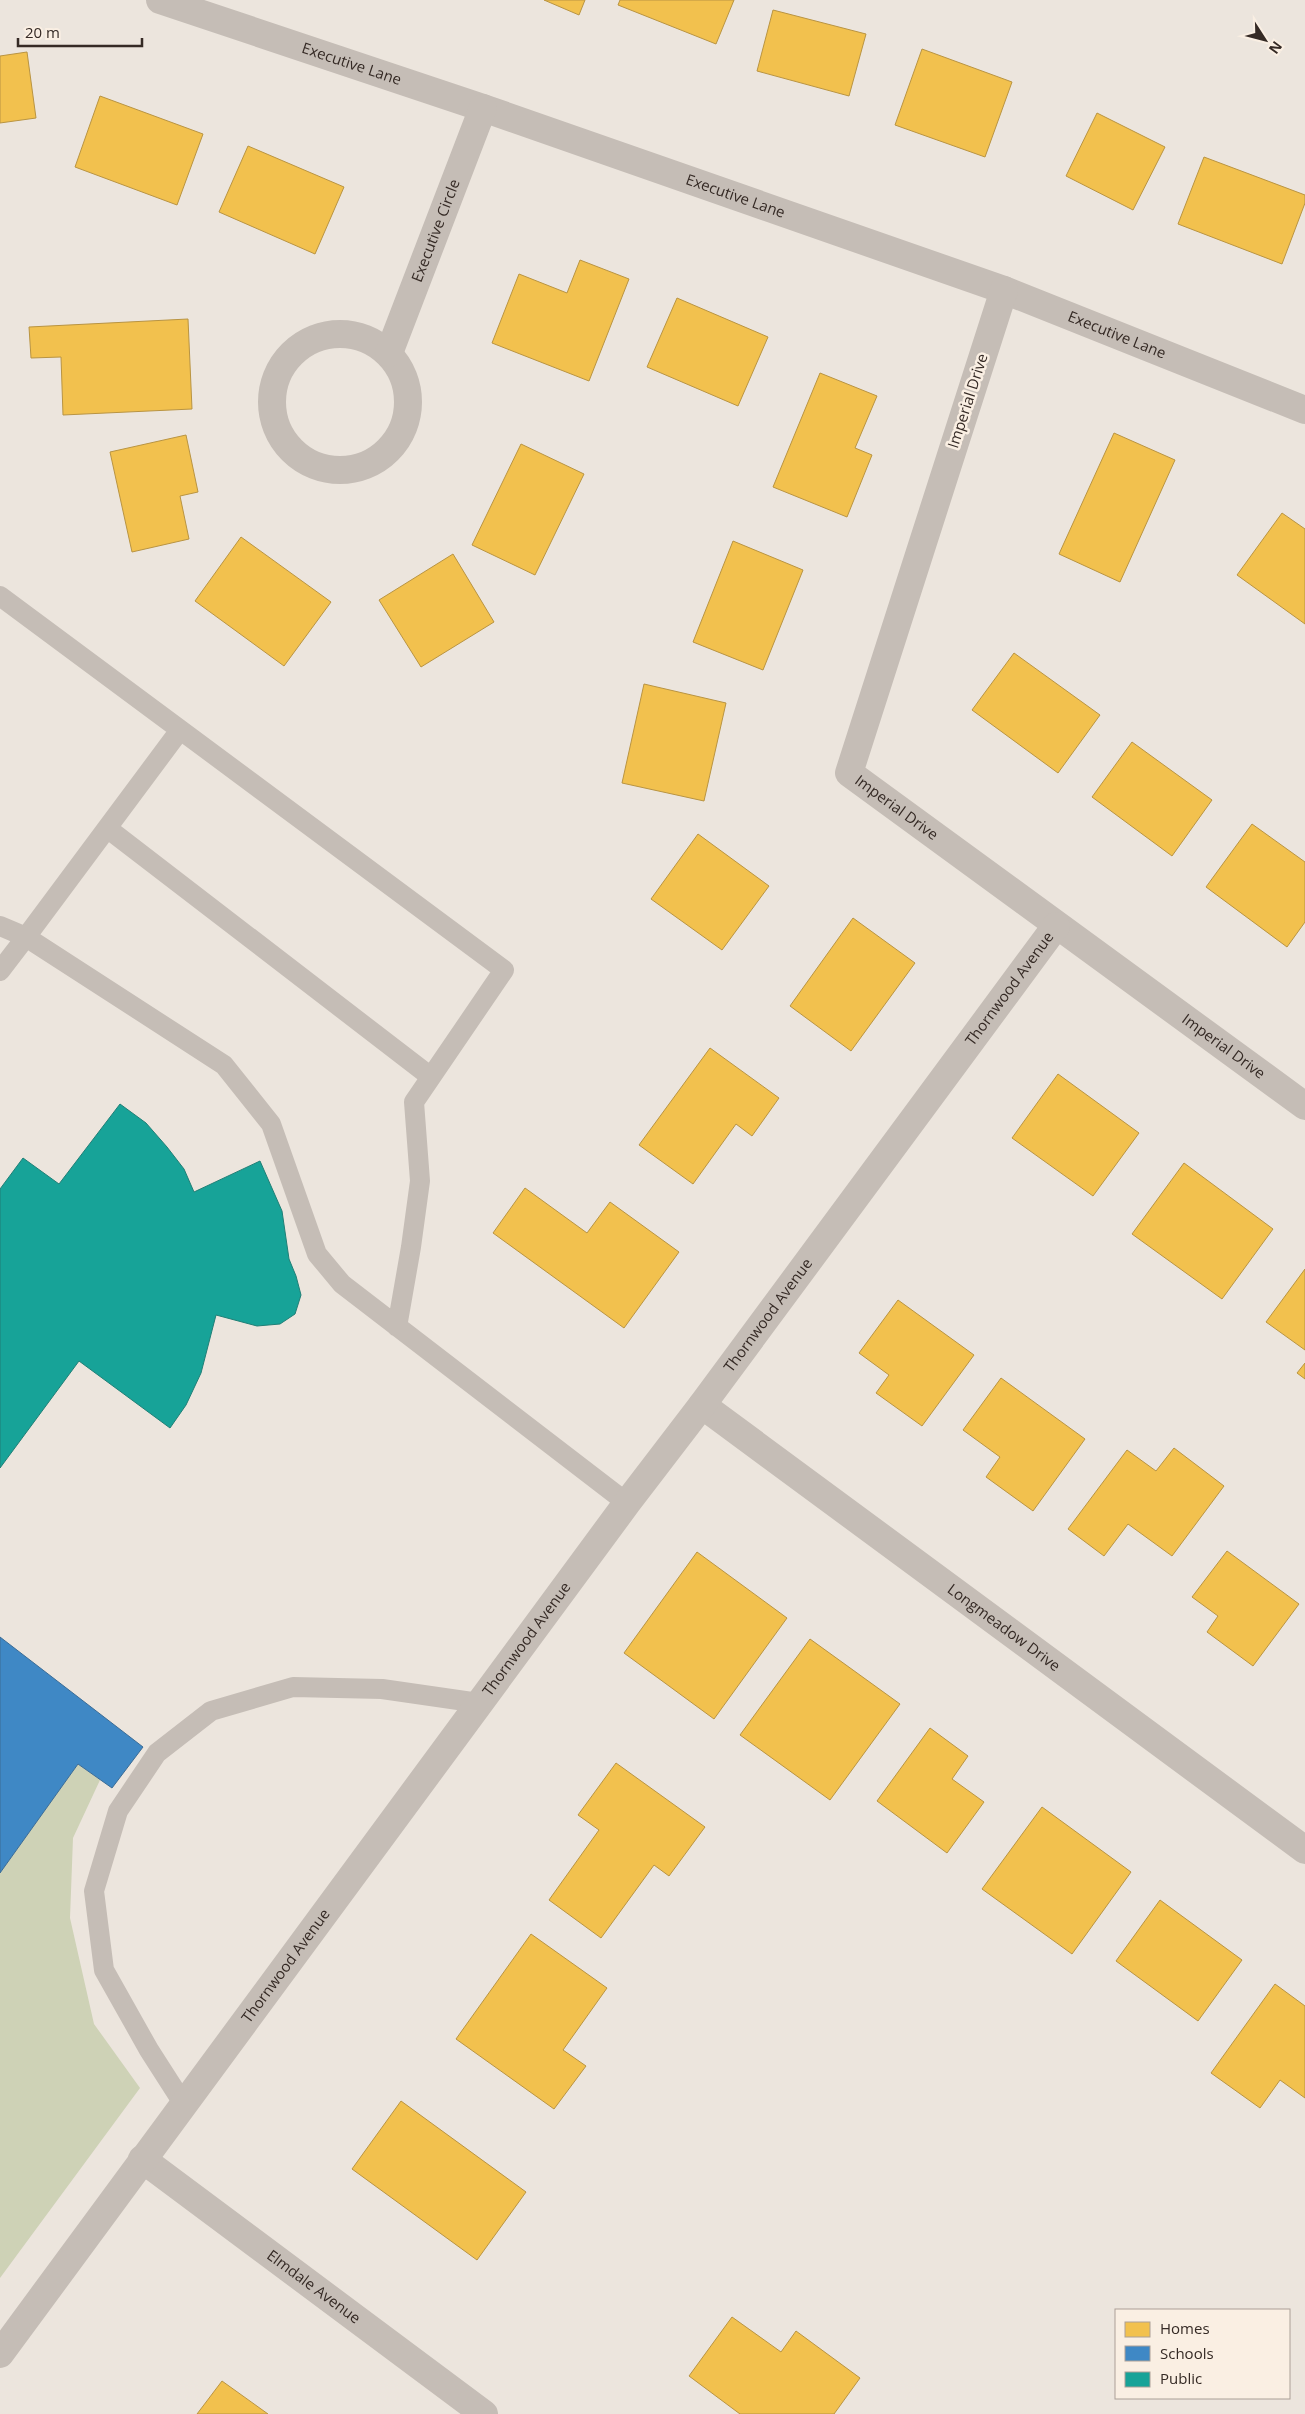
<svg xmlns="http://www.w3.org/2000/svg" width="1305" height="2414" font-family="'Open Sans',sans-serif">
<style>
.green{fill:#ced2b6}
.homes{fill:#f2c14e;stroke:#b99442}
.schools{fill:#3f88c5;stroke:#3c6c95}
.public{fill:#17a398;stroke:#207f76}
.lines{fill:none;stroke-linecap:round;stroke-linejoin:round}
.service{stroke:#c5bdb6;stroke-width:20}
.minor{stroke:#c5bdb6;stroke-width:28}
.labels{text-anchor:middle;stroke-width:5;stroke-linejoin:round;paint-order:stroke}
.street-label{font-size:15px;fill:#352a25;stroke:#faefe3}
</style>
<rect width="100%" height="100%" fill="#ece5dd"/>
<path class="green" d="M78,1764L100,1780L73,1838L70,1918L94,2024L140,2088L0,2278V1873Z"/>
<path class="homes" d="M544,0H585L579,15Z
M620,0H734L716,44L618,5Z
M773,10L866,34L849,96L757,71Z
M922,49L1012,82L985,157L895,125Z
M27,52L36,118L0,123V56Z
M100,96L203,134L177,205L75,167Z
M1097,113L1165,147L1133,210L1066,176Z
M248,146L344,187L315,254L219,212Z
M1204,157L1305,195V203L1282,264L1178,224Z
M580,260L629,279L589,381L492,343L519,274L567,293Z
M677,298L768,337L738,406L647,367Z
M188,319L192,409L63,415L61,357L31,358L29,327Z
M820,373L877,396L855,448L872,455L847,517L773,487Z
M1114,433L1175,460L1120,582L1059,554Z
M186,435L198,492L180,496L189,539L132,552L110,452Z
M521,444L584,474L535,575L472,545Z
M1282,513L1305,529V624L1237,575Z
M241,537L331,602L284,666L195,601Z
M733,541L803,570L763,670L693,642Z
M453,554L494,622L421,667L379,600Z
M1014,653L1100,715L1058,773L972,710Z
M644,684L726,703L704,801L622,783Z
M1132,742L1212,800L1172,856L1092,797Z
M1252,824L1305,862V922L1287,947L1206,887Z
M698,834L769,886L722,950L651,899Z
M853,918L915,963L851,1051L790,1006Z
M710,1048L779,1098L752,1136L736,1124L693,1184L639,1145Z
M1058,1074L1139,1133L1093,1196L1012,1138Z
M1184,1163L1273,1229L1222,1299L1132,1234Z
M525,1188L587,1233L610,1202L679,1252L624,1328L493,1233Z
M1305,1269V1350L1266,1322Z
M898,1300L974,1355L922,1426L876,1393L889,1375L859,1353Z
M1305,1363V1379L1297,1373Z
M1001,1378L1085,1439L1033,1511L986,1477L1000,1457L963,1430Z
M1174,1448L1224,1486L1172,1556L1128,1524L1104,1556L1068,1529L1127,1450L1156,1471Z
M1227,1551L1299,1604L1253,1666L1207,1632L1218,1616L1192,1597Z
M697,1552L787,1618L714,1719L624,1653Z
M810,1639L900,1704L830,1800L740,1735Z
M930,1728L968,1756L952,1779L984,1802L947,1853L877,1801Z
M616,1763L705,1827L669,1876L654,1865L601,1938L549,1900L599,1830L578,1815Z
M1042,1807L1131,1872L1072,1954L982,1889Z
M1160,1900L1242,1960L1198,2021L1116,1961Z
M531,1934L607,1988L563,2050L586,2066L554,2109L456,2039Z
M1275,1984L1305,2006V2098L1280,2080L1260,2108L1211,2073Z
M401,2101L526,2192L477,2260L352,2169Z
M732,2317L781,2352L796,2331L860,2378L834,2414H740L689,2376Z
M222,2381L268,2414H197Z"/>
<path class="schools" d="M0,1637L143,1747L112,1788L78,1764L0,1873Z"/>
<path class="public" d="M120,1104L146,1123L167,1147L184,1169L194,1192L260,1161L282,1211L289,1259L296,1276L301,1295L295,1314L280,1324L257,1326L216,1315L201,1373L186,1405L170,1428L79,1361L0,1468V1189L23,1158L59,1184Z"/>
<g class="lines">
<path class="service" d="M0,596L504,970L414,1102L420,1181L411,1247L397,1327
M107,828L431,1077
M0,926L26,937L180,730
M0,971L26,937L224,1065L271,1124L317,1254L342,1284L627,1503
M183,2103L149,2050L104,1970L94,1891L118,1811L157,1753L211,1711L293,1687L382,1689L479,1703"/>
<g class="minor">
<path id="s1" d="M160,0L483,108L1004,290L1305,410"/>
<path id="s2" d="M1004,290L849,773L1305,1106"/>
<circle cx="340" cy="402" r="68"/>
<path id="s3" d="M389,353L483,108"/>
<path id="s4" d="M702,1405L1305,1850"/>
<path id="s5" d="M142,2159L484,2414"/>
<path id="s6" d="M0,2354L627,1503L702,1405L1056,926"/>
</g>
</g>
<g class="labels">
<g class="street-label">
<text dy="5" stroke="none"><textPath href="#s1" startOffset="202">Executive Lane</textPath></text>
<text dy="5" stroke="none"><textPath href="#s1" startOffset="608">Executive Lane</textPath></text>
<text dy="5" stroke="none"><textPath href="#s3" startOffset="131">Executive Circle</textPath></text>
<text dy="5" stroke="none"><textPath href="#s1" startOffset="1014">Executive Lane</textPath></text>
<text transform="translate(968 401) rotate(-72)" y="5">Imperial Drive</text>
<text dy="5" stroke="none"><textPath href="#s2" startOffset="566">Imperial Drive</textPath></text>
<text dy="5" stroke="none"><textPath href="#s6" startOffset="1698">Thornwood Avenue</textPath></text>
<text dy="5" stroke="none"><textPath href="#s2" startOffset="971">Imperial Drive</textPath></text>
<text dy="5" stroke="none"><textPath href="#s6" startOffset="1292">Thornwood Avenue</textPath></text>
<text dy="5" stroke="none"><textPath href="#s4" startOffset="375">Longmeadow Drive</textPath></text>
<text dy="5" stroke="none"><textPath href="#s6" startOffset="888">Thornwood Avenue</textPath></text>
<text dy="5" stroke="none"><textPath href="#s6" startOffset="482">Thornwood Avenue</textPath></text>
<text dy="5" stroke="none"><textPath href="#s5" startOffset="214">Elmdale Avenue</textPath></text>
</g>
</g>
<rect x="1115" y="2309" width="175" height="90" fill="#faefe3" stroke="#aba097"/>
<rect x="1125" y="2322" width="25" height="15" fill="#f2c14e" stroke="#aba097"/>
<text x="1160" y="2334" font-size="15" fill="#352a25">Homes</text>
<rect x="1125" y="2346" width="25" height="15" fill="#3f88c5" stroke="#aba097"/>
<text x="1160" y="2359" font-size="15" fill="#352a25">Schools</text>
<rect x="1125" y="2372" width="25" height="15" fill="#17a398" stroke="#aba097"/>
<text x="1160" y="2384" font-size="15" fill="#352a25">Public</text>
<g transform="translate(1265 40) rotate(126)" stroke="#faefe3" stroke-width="4" paint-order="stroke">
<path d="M0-4L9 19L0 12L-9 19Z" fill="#352a25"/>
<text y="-8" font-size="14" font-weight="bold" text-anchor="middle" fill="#352a25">N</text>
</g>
<path d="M18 38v8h124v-8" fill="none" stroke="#352a25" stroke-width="2.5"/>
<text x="25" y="38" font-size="15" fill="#352a25" stroke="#faefe3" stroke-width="4" paint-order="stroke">20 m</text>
</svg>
